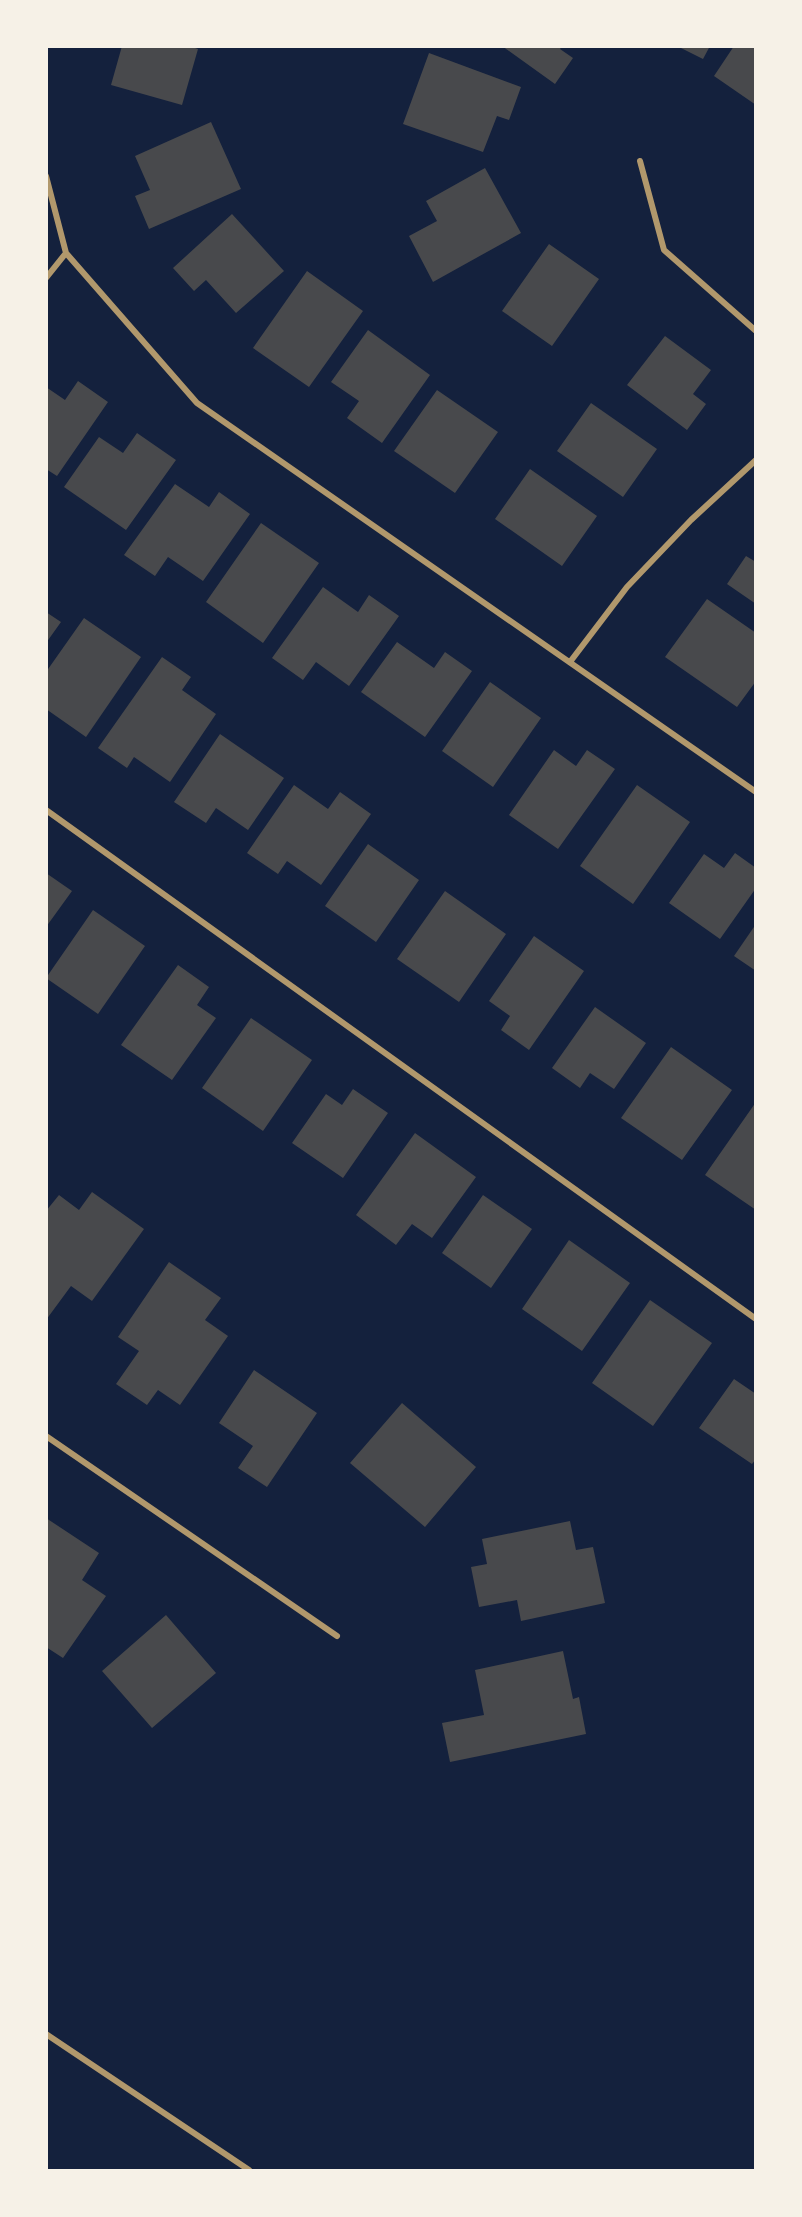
<svg xmlns="http://www.w3.org/2000/svg" width="802" height="2217" font-family="'Fira Sans Condensed',sans-serif">
<style>
.building{fill:#48494c}
.lines{fill:none;stroke-linecap:round;stroke-linejoin:round}
.minor{stroke:#b1986c;stroke-width:6}
</style>
<rect width="100%" height="100%" fill="#14213d"/>
<path class="building" d="M122,46H189L198,49L182,105L111,85Z
M502,46H562L560,49L573,58L555,84Z
M677,46H710L703,59Z
M734,46H756V105L714,76Z
M429,53L521,87L509,120L497,116L483,152L403,124Z
M211,122L241,189L149,229L135,196L150,190L135,156Z
M485,168L521,233L433,282L409,236L437,221L426,201Z
M232,214L284,271L236,313L206,280L194,291L173,268Z
M549,244L599,279L552,346L502,311Z
M307,271L363,311L309,387L253,348Z
M368,330L430,375L382,443L347,418L359,401L331,382Z
M665,336L711,370L693,394L706,404L687,430L627,385Z
M78,381L108,402L57,476L46,469V387L65,400Z
M437,390L498,432L455,493L394,451Z
M591,403L657,449L623,497L557,451Z
M137,433L176,460L126,530L64,487L99,437L123,453Z
M530,469L597,516L562,566L495,519Z
M175,484L209,507L219,492L250,514L203,581L168,557L155,576L124,555Z
M261,523L319,563L263,643L206,602Z
M746,556L756,562V604L727,584Z
M323,587L358,612L369,595L399,616L349,686L316,662L303,680L272,658Z
M707,599L756,633V681L737,707L665,657Z
M46,612L61,622L46,643Z
M84,618L141,657L86,737L46,709V672Z
M397,642L434,668L445,652L472,671L425,737L361,692Z
M162,657L191,677L182,690L216,714L170,782L134,757L127,768L98,748Z
M490,682L541,718L493,787L442,751Z
M220,734L284,778L248,830L216,808L206,823L174,802Z
M554,750L576,766L587,750L615,769L558,849L509,815Z
M294,785L328,809L340,792L371,814L321,885L287,861L278,874L247,853Z
M637,785L690,822L633,904L580,866Z
M368,844L419,880L376,942L325,906Z
M735,853L756,868V888L720,939L669,903L704,854L724,868Z
M46,873L72,891L46,927Z
M445,891L506,934L459,1002L397,959Z
M93,910L145,946L98,1014L46,978Z
M756,924V971L734,956Z
M534,936L584,971L529,1050L501,1030L510,1016L489,1001Z
M178,965L209,987L197,1005L216,1018L172,1080L121,1045Z
M595,1007L646,1043L614,1089L590,1073L580,1088L552,1068Z
M251,1018L312,1060L263,1131L202,1088Z
M671,1047L732,1090L682,1160L621,1118Z
M353,1089L388,1113L343,1178L292,1143L326,1094L342,1105Z
M756,1102V1210L705,1175Z
M415,1133L476,1177L432,1238L412,1224L396,1245L356,1215Z
M92,1192L144,1229L92,1301L71,1286L46,1320V1211L59,1195L79,1210Z
M483,1195L532,1229L491,1288L442,1253Z
M569,1240L630,1283L582,1351L522,1309Z
M169,1262L221,1298L205,1320L228,1336L180,1405L158,1390L147,1405L116,1384L139,1351L118,1337Z
M650,1300L712,1343L653,1426L592,1383Z
M254,1370L317,1413L267,1487L238,1468L253,1446L219,1423Z
M734,1379L756,1394V1459L752,1464L699,1428Z
M402,1403L476,1467L425,1527L350,1463Z
M46,1518L99,1553L82,1580L106,1596L63,1658L46,1647Z
M570,1521L576,1550L593,1547L605,1603L521,1621L517,1600L479,1607L471,1567L487,1564L482,1539Z
M166,1615L216,1673L152,1728L102,1671Z
M563,1651L573,1699L579,1697L586,1734L450,1762L442,1723L484,1715L475,1670Z"/>
<g class="lines">
<path class="minor" d="M640,161L664,250L756,331
M46,176L66,253L197,403L756,792
M46,278L66,253
M570,662L627,587L691,520L756,460
M46,810L756,1319
M46,1436L337,1636
M46,2034L249,2170"/>
</g>
<rect width="802" height="2217" fill="none" stroke="#f6f1e7" stroke-width="96"/>
</svg>
